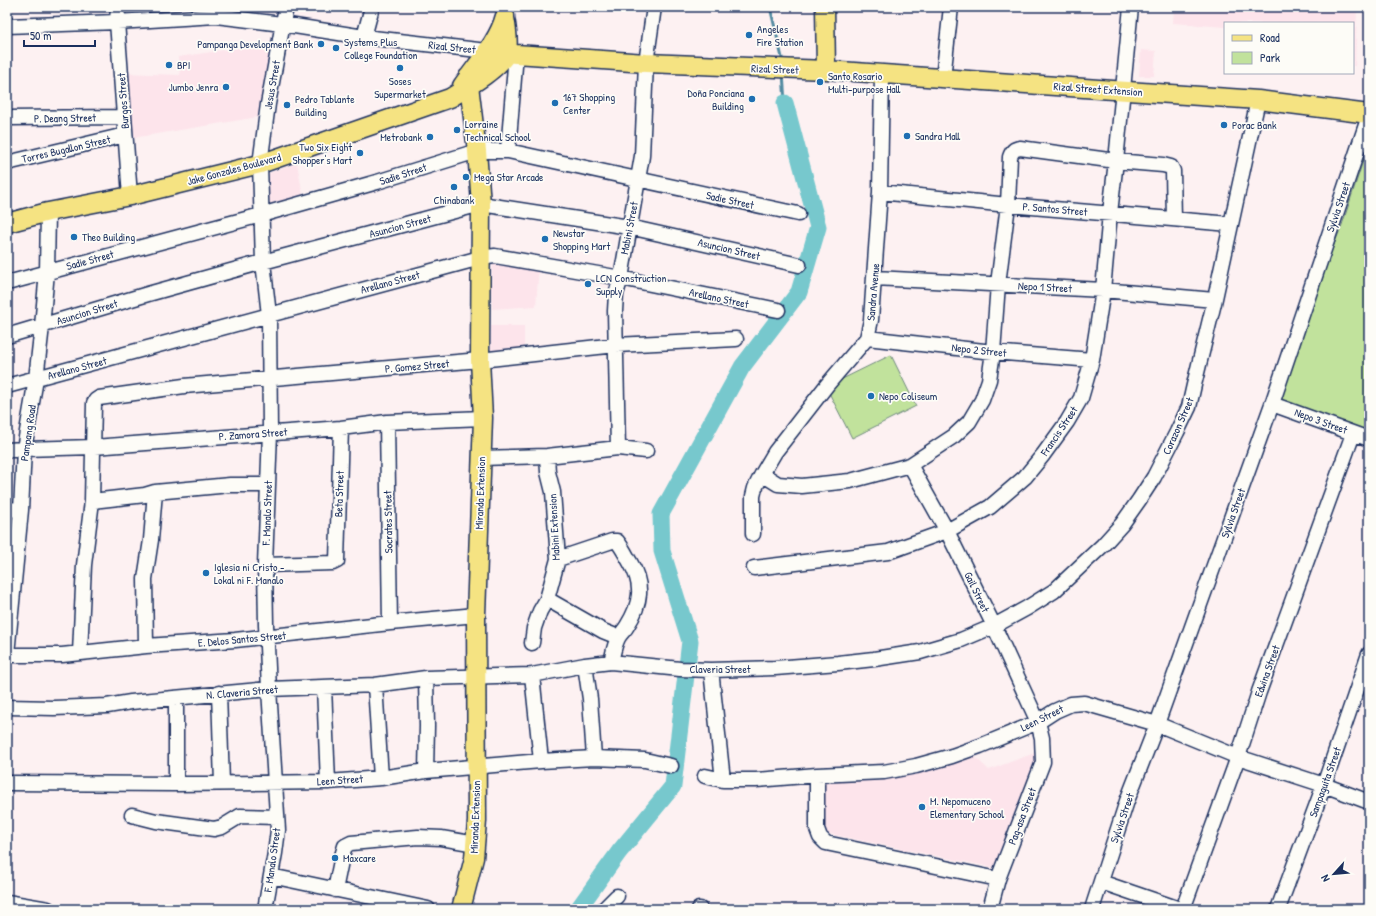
<svg xmlns="http://www.w3.org/2000/svg" width="1376" height="916" font-family="'Patrick Hand',sans-serif">
<style>
.built{fill:#fde4eb}
.green{fill:#c1e29c;stroke:#6e887d}
.lines{fill:none;stroke-linecap:round;stroke-linejoin:round}
.stream{stroke:#528ba1;stroke-width:3}
.river{stroke:#77c8cd;stroke-width:17}
.minor-casing{stroke:#1b2f5e;stroke-width:17}
.major-casing{stroke:#1b2f5e;stroke-width:21}
.minor{stroke:#fdfcf7;stroke-width:14}
.major{stroke:#f5e382;stroke-width:18}
.poi-dot{fill:#1f6fb2;stroke:#fdfcf7;stroke-width:1.5}
.labels{text-anchor:middle;stroke-width:3.5;stroke-linejoin:round;paint-order:stroke}
.poi-label{font-size:11px;fill:#1b2f5e;stroke:#fdfcf7;text-anchor:start}
.street-label{font-size:11px;fill:#1b2f5e;stroke:#fdfcf7}
</style>
<rect width="100%" height="100%" fill="#fdf1f2"/>
<filter id="ink" filterUnits="userSpaceOnUse"><feTurbulence type="fractalNoise" baseFrequency=".025" numOctaves="2"/><feDisplacementMap in="SourceGraphic" scale="8" xChannelSelector="R" yChannelSelector="G"/><feConvolveMatrix kernelMatrix="1 2 1 2 8 2 1 2 1" color-interpolation-filters="sRGB"/></filter>
<g filter="url(#ink)">
<path class="built" d="M721,7H757V11Z
M1174,7H1357L1355,66H1353V23H1225V27L1173,23Z
M232,44L273,52L264,116L127,139L122,73L180,75L178,57L231,49Z
M1141,50L1156,51L1154,76H1139Z
M297,163L304,201L267,212L266,174Z
M493,258L539,265L536,306L492,309L491,289Z
M491,326H524V353L491,356Z
M1040,751L1000,869L824,833L821,780L972,754L989,770Z"/>
<path class="green" d="M1369,143V435L1277,402L1327,262L1342,225Z
M891,355L916,406L852,438L826,387Z"/>
<g class="lines">
<path class="stream" d="M770,7L783,62
M783,73L785,103"/>
<path class="river" d="M578,909L619,852L673,786L690,641L662,551L661,514L742,367L799,292L818,227L785,103"/>
<defs>
<path id="minor" d="M118,7L117,22L130,196
M7,26L117,22L216,16L282,24L364,37L487,51
M364,37L372,7
M943,78L951,7
M7,118L124,117
M508,151L516,54
M7,163L125,135
M880,192L1008,205L1230,224
M875,278L1103,290L1214,300
M11,282L261,215L377,182L477,151H508L798,214
M7,336L148,294L263,262L481,204L629,227L799,265
M867,338L993,352L1092,360
M7,386L480,258L495,256L621,278L778,310
M1272,404L1369,439
M387,422L390,623
M618,448L615,311L616,294L621,278L642,156L646,63L654,7
M7,450L24,449L94,447L341,428L387,422L483,418
M481,458L547,456L618,448L646,451
M910,465L947,531L994,626L1038,722L1042,738L1043,762L998,879L990,909
M762,474L778,484L802,486L850,481L910,465L954,436L969,422L982,400L989,380L993,352L998,284L1008,205L1010,157C1012,151 1014,149 1020,148L1116,161L1163,165L1171,167L1173,171L1174,219
M155,492L230,485H268
M92,501L145,495L155,492L151,540L145,579L146,646
M7,509L21,510
M753,534V496L755,488L762,474L775,452L827,385L867,338L871,320L880,192L882,74
M558,559L612,541H617C622,547 626,555 630,562C644,585 641,604 627,626C625,630 620,634 618,638C614,646 613,654 611,662
M265,565L333,563L337,561L341,428
M754,568L888,552L947,531L990,507L1025,477L1043,455L1067,422L1081,398L1092,360L1103,290L1110,213L1116,161L1131,7
M547,599L603,631L618,637
M532,643L534,628L540,611L547,599L558,559L553,492L548,472L547,456
M80,653L84,565L92,501L94,403L96,400L99,398L184,386L480,360L616,345L736,339
M7,654L21,510L24,449L36,379L42,326L47,272L48,212
M7,655H62L146,646L235,640L390,623L476,615
M585,665L590,699L594,758
M711,670L723,780
M532,675L541,761
M426,678L427,726L426,771
M375,685L381,778
M324,687L328,782
M219,693L222,783
M7,707L54,708L107,706L131,702L269,689L375,685L426,678L532,675L585,665L611,662L680,669L711,670L775,668L838,663L874,659L920,652L961,640L994,626L1027,608L1054,591L1103,545L1122,524L1139,500L1154,477L1177,432L1189,407L1194,385L1214,303L1258,100
M817,775V829L820,837L826,843L998,879
M705,776L723,780H756L817,775L884,772L916,766L952,756L980,746L1038,722L1055,711L1071,704L1084,703L1157,724L1238,757L1324,785L1369,802
M7,783L176,784L328,782L381,778L426,771L541,761L594,758L645,760L671,766
M176,784V698
M132,815L156,821L214,829L222,827L240,816L277,817
M271,876L428,909
M1101,882L1180,909
M335,890L342,856L345,846L351,843L418,837L441,838L476,844
M7,902L48,909
M265,909L275,853L278,830L269,689L266,625L265,565L270,432L269,315L263,262L260,164L268,104L286,7
M604,909L617,896
M699,909H700
M1092,909L1127,801L1157,724L1272,404L1369,116
M1183,909L1238,757L1259,692L1353,434
M1278,909L1324,785L1369,654"/>
<path id="major" d="M825,7L826,70
M487,51L516,54L646,63L826,70L1113,90L1258,100L1369,114
M462,86C477,64 498,42 505,16
M7,223L48,212L130,196L260,164L450,98C463,90 504,66 507,52C509,41 507,29 505,18
M461,909L474,858L477,821L476,615L483,418L480,360L481,204L477,151L468,77"/>
</defs>
<use href="#minor" class="minor-casing"/>
<use href="#major" class="major-casing"/>
<use href="#minor" class="minor"/>
<use href="#major" class="major"/>
</g>
</g>
<g class="poi-dot">
<circle cx="749" cy="35" r="4"/>
<circle cx="321" cy="44" r="4"/>
<circle cx="336" cy="48" r="4"/>
<circle cx="169" cy="65" r="4"/>
<circle cx="400" cy="68" r="4"/>
<circle cx="820" cy="82" r="4"/>
<circle cx="226" cy="87" r="4"/>
<circle cx="752" cy="99" r="4"/>
<circle cx="555" cy="103" r="4"/>
<circle cx="287" cy="105" r="4"/>
<circle cx="1224" cy="125" r="4"/>
<circle cx="457" cy="130" r="4"/>
<circle cx="907" cy="136" r="4"/>
<circle cx="430" cy="137" r="4"/>
<circle cx="360" cy="153" r="4"/>
<circle cx="466" cy="177" r="4"/>
<circle cx="454" cy="187" r="4"/>
<circle cx="74" cy="237" r="4"/>
<circle cx="545" cy="239" r="4"/>
<circle cx="588" cy="284" r="4"/>
<circle cx="871" cy="396" r="4"/>
<circle cx="206" cy="573" r="4"/>
<circle cx="922" cy="807" r="4"/>
<circle cx="335" cy="858" r="4"/>
</g>
<g class="labels">
<g class="poi-label">
<text x="757" y="33">Angeles<tspan x="757" dy="13">Fire Station</tspan></text>
<text x="344" y="46">Systems Plus<tspan x="344" dy="13">College Foundation</tspan></text>
<text x="313" y="48" text-anchor="end">Pampanga Development Bank</text>
<text x="177" y="69">BPI</text>
<text x="828" y="80">Santo Rosario<tspan x="828" dy="13">Multi-purpose Hall</tspan></text>
<text x="400" y="85" text-anchor="middle">Soses<tspan x="400" dy="13">Supermarket</tspan></text>
<text x="218" y="91" text-anchor="end">Jumbo Jenra</text>
<text x="744" y="97" text-anchor="end">Doña Ponciana<tspan x="744" dy="13">Building</tspan></text>
<text x="563" y="101">167 Shopping<tspan x="563" dy="13">Center</tspan></text>
<text x="295" y="103">Pedro Tablante<tspan x="295" dy="13">Building</tspan></text>
<text x="465" y="128">Lorraine<tspan x="465" dy="13">Technical School</tspan></text>
<text x="1232" y="129">Porac Bank</text>
<text x="915" y="140">Sandra Mall</text>
<text x="422" y="141" text-anchor="end">Metrobank</text>
<text x="352" y="151" text-anchor="end">Two Six Eight<tspan x="352" dy="13">Shopper's Mart</tspan></text>
<text x="474" y="181">Mega Star Arcade</text>
<text x="454" y="204" text-anchor="middle">Chinabank</text>
<text x="553" y="237">Newstar<tspan x="553" dy="13">Shopping Mart</tspan></text>
<text x="82" y="241">Theo Building</text>
<text x="596" y="282">LCN Construction<tspan x="596" dy="13">Supply</tspan></text>
<text x="879" y="400">Nepo Coliseum</text>
<text x="214" y="571">Iglesia ni Cristo -<tspan x="214" dy="13">Lokal ni F. Manalo</tspan></text>
<text x="930" y="805">M. Nepomuceno<tspan x="930" dy="13">Elementary School</tspan></text>
<text x="343" y="862">Maxcare</text>
</g>
<g class="street-label">
<text transform="translate(452 47) rotate(6)" y="4">Rizal Street</text>
<text transform="translate(775 69) rotate(2)" y="4">Rizal Street</text>
<text transform="translate(272 85) rotate(-80)" y="4">Jesus Street</text>
<text transform="translate(1098 89) rotate(4)" y="4">Rizal Street Extension</text>
<text transform="translate(123 101) rotate(-94)" y="4">Burgos Street</text>
<text transform="translate(65 118) rotate(-1)" y="4">P. Deang Street</text>
<text transform="translate(66 149) rotate(-13)" y="4">Torres Bugallon Street</text>
<text transform="translate(234 169) rotate(-15)" y="4">Jake Gonzales Boulevard</text>
<text transform="translate(403 174) rotate(-18)" y="4">Sadie Street</text>
<text transform="translate(730 200) rotate(12)" y="4">Sadie Street</text>
<text transform="translate(1338 207) rotate(-71)" y="4">Sylvia Street</text>
<text transform="translate(1055 209) rotate(5)" y="4">P. Santos Street</text>
<text transform="translate(400 226) rotate(-15)" y="4">Asuncion Street</text>
<text transform="translate(629 228) rotate(-79)" y="4">Mabini Street</text>
<text transform="translate(729 249) rotate(13)" y="4">Asuncion Street</text>
<text transform="translate(90 260) rotate(-15)" y="4">Sadie Street</text>
<text transform="translate(390 282) rotate(-15)" y="4">Arellano Street</text>
<text transform="translate(1045 287) rotate(3)" y="4">Nepo 1 Street</text>
<text transform="translate(873 292) rotate(-85)" y="4">Sandra Avenue</text>
<text transform="translate(719 298) rotate(12)" y="4">Arellano Street</text>
<text transform="translate(87 312) rotate(-17)" y="4">Asuncion Street</text>
<text transform="translate(979 350) rotate(6)" y="4">Nepo 2 Street</text>
<text transform="translate(417 366) rotate(-5)" y="4">P. Gomez Street</text>
<text transform="translate(77 368) rotate(-15)" y="4">Arellano Street</text>
<text transform="translate(1321 421) rotate(20)" y="4">Nepo 3 Street</text>
<text transform="translate(1178 426) rotate(-66)" y="4">Corazon Street</text>
<text transform="translate(1059 431) rotate(-56)" y="4">Francis Street</text>
<text transform="translate(28 433) rotate(-82)" y="4">Pampang Road</text>
<text transform="translate(253 434) rotate(-4)" y="4">P. Zamora Street</text>
<text transform="translate(480 493) rotate(-88)" y="4">Miranda Extension</text>
<text transform="translate(339 494) rotate(-88)" y="4">Beta Street</text>
<text transform="translate(267 513) rotate(-88)" y="4">F. Manalo Street</text>
<text transform="translate(1233 513) rotate(-70)" y="4">Sylvia Street</text>
<text transform="translate(388 522) rotate(-91)" y="4">Socrates Street</text>
<text transform="translate(554 527) rotate(-93)" y="4">Mabini Extension</text>
<text transform="translate(977 592) rotate(64)" y="4">Gail Street</text>
<text transform="translate(242 639) rotate(-5)" y="4">E. Delos Santos Street</text>
<text x="720" y="673">Claveria Street</text>
<text transform="translate(1267 671) rotate(-70)" y="4">Edwina Street</text>
<text transform="translate(242 692) rotate(-5)" y="4">N. Claveria Street</text>
<text transform="translate(1042 718) rotate(-26)" y="4">Leen Street</text>
<text transform="translate(340 780) rotate(-4)" y="4">Leen Street</text>
<text transform="translate(1325 782) rotate(-70)" y="4">Sampaguita Street</text>
<text transform="translate(1022 816) rotate(-69)" y="4">Pag-asa Street</text>
<text transform="translate(475 817) rotate(-88)" y="4">Miranda Extension</text>
<text transform="translate(1122 818) rotate(-71)" y="4">Sylvia Street</text>
<text transform="translate(272 860) rotate(-82)" y="4">F. Manalo Street</text>
</g>
</g>
<rect width="1376" height="916" fill="none" stroke="#fdfcf7" stroke-width="24"/>
<rect x="12" y="12" width="1352" height="892" fill="none" stroke="#1b2f5e" stroke-width="1.5" filter="url(#ink)"/>
<rect x="1224" y="22" width="130" height="52" fill="#fdfcf7" stroke="#a3aaba"/>
<rect x="1232" y="35" width="20" height="6" fill="#f5e382" stroke="#a3aaba"/>
<text x="1260" y="42" font-size="12" fill="#1b2f5e">Road</text>
<rect x="1232" y="52" width="20" height="12" fill="#c1e29c" stroke="#a3aaba"/>
<text x="1260" y="62" font-size="12" fill="#1b2f5e">Park</text>
<g transform="translate(1334 874) rotate(243)" stroke="#fdfcf7" stroke-width="3" paint-order="stroke">
<path d="M0-3L7 15L0 10L-7 15Z" fill="#1b2f5e"/>
<text y="-6" font-size="11" font-weight="bold" text-anchor="middle" fill="#1b2f5e">N</text>
</g>
<path d="M24 40v6h71v-6" fill="none" stroke="#1b2f5e" stroke-width="2"/>
<text x="30" y="40" font-size="12" fill="#1b2f5e" stroke="#fdfcf7" stroke-width="3" paint-order="stroke">50 m</text>
</svg>
